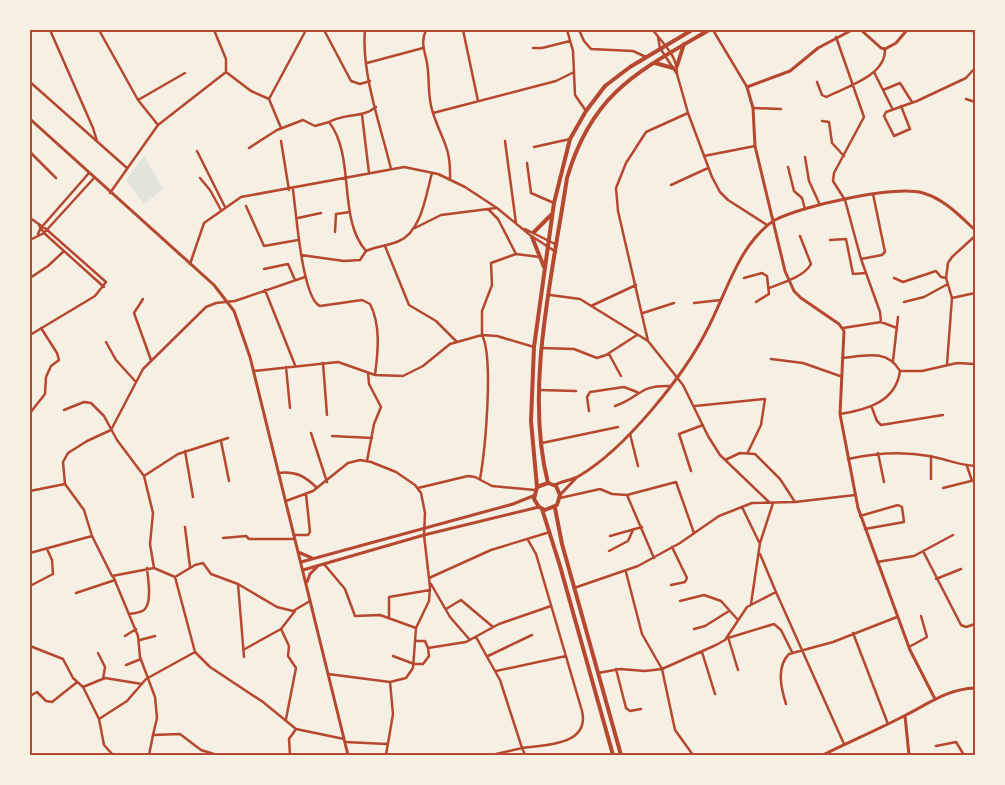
<svg xmlns="http://www.w3.org/2000/svg" width="1005" height="785" font-family="'Titillium Web',sans-serif">
<style>
.green{fill:#e2e4dc}
.lines{fill:none;stroke-linecap:round;stroke-linejoin:round}
.minor{stroke:#b5482f;stroke-width:2.5}
.tertiary{stroke:#b5482f;stroke-width:3}
.primary{stroke:#b5482f;stroke-width:4}
.neatline{fill:none;stroke:#b5482f;stroke-width:2}
</style>
<rect width="100%" height="100%" fill="#f6efe4"/>
<path class="green" d="M144,156L163,189L144,204L126,180Z"/>
<g class="lines">
<path class="minor" d="M50,30L93,128L97,141
M99,30L138,100L158,125
M324,30L351,81L360,84L370,81
M365,30C361,73 381,127 391,169
M426,30C420,43 425,51 427,63C430,80 427,97 433,113C442,141 451,146 450,179
M463,30L478,101
M567,30L573,51L575,95L586,111
M579,30L584,41L591,49L633,51L646,57
M653,30C663,44 677,55 677,73
M713,30L747,87
M972,30L975,33
M658,37L660,48L677,74L688,113L712,177L720,192L728,200L767,225
M836,37L864,117L834,173L833,181L845,200L861,259L880,312L881,322
M533,48H542L570,41
M367,63L423,48
M226,72L251,91L269,99L281,128
M874,72L883,90L900,83L912,102
M30,82L127,168
M817,82L822,95L826,97C846,87 886,76 885,49
M883,90L892,108
M269,99L306,30
M966,99L975,102
M138,100L185,73
M901,106L910,129L894,136L884,116L886,112L917,101L966,78L975,68
M753,108L781,109
M433,113L556,81L574,72
M362,115L369,173
M822,121L829,122L832,143L844,156
M329,122C347,112 361,119 376,107
M281,141L289,190
M505,141L516,223
M534,147L570,139
M249,148L277,130L303,120L315,126L329,122C356,157 337,218 366,251L360,260L344,261L301,255
M197,151L225,207
M30,152L56,178
M704,156L755,146
M805,157L809,181L820,205
M527,163L531,193L554,203
M788,167L794,191L802,198L805,209
M200,178L210,190L221,210
M671,185L708,168
M293,190C296,210 302,299 320,306L362,300L370,304C381,325 378,352 375,375
M110,193L158,125L226,72V59L214,30
M246,206L264,246L298,240
M488,209L498,219L516,254
M30,218L46,229L106,282L95,296L30,335
M298,218L321,213
M39,225L44,233L104,287
M415,228L441,215L496,208
M525,229L557,245
M335,232L336,214L350,212
M38,234L40,229L89,173
M30,240L44,233L94,178
M830,240L846,239L853,274L866,273
M385,246L409,305L436,321L456,341
M366,251C377,246 388,246 399,241C422,231 426,194 432,173
M861,259L882,255L885,252L873,194
M190,264L204,223L241,197L404,167L438,174L465,187L497,208L530,235L556,252
M264,269L288,264L295,280
M305,277L235,301L216,303L206,307L143,369L111,430L87,441L68,453L63,462L65,484L84,510L92,536L112,576L154,568L175,577L195,565L203,563L211,574L238,584L277,607L293,611L310,601
M30,278L48,266L64,251
M744,278L762,273L767,276L769,294L756,302
M894,278L903,282L936,271L941,277L946,278
M769,288C782,283 804,277 811,264L800,236
M265,290L295,365
M550,295L580,299L648,341L683,385L708,436L720,455L769,502
M952,298L975,293
M143,299L134,313L151,360
M904,302L924,297L946,285
M694,303L721,300
M591,306L636,285
M643,313L674,303
M843,328L881,322L897,328
M648,341L618,211L616,188L626,163L646,132L688,113
M106,342L116,360L135,381
M534,347L497,336L482,335V311L492,285L491,263L516,254L540,257
M542,348L574,349L597,358L606,355L637,335
M609,354L621,376
M771,359L803,363L840,376
M893,361L898,317
M323,363L327,415
M947,364L952,298L946,278L948,263L952,257L975,236
M286,367L290,408
M254,371L338,362L375,375L403,376L423,366L450,344L482,335C494,358 485,451 480,479
M900,371H922L957,363L975,364
M540,390L576,391
M615,406C641,397 638,385 670,386
M695,406L765,399L761,425L748,452
M872,408L877,421L881,425L943,415
M64,410L84,402L91,403L104,416L117,440L144,476L153,513L150,544L154,568
M589,411L587,397L590,392L624,387L637,392
M30,413L45,394L46,377L51,366L59,360L57,353L41,328
M840,414C866,410 896,402 900,371C887,348 864,356 842,358
M311,433L327,482
M630,434L638,466
M332,436L372,438
M221,441L229,481
M542,443L618,427
M185,451L193,497
M878,453L884,482
M931,456V479
M848,459C875,453 902,451 929,456C946,459 958,465 975,466
M725,460L740,453L755,454L780,479L795,502
M367,461L374,424L381,407L369,384L368,373
M967,466L972,481
M691,471L679,434L703,425
M278,473C296,471 305,476 317,488
M144,476L178,454L228,438
M418,488L468,476L475,477L492,486L535,490
M943,488L975,480
M30,491L65,484
M627,495L654,558
M560,498L600,489L612,494L627,495L676,482L694,533
M286,501L313,491L348,463L360,460L371,462L396,472L415,485L421,493L425,513L424,535L430,587L429,601L416,628L413,668L406,678L390,682
M742,507L759,542
M860,516L898,505L902,507L904,522L865,529
M185,527L190,567
M294,535H308L310,532L306,494
M610,536L642,527
M223,538L246,536L249,539H295
M609,551L628,541L633,530
M923,551L961,625L966,627L975,624
M30,553L92,536
M760,554L776,592
M877,562L914,556L953,535
M324,564L345,589L355,616L380,615L416,628
M626,572L642,634L662,669L675,730L693,755
M113,576L138,636L140,657L155,697L157,718L153,735L180,734L201,750L217,755
M429,578L491,550L550,532
M936,579L961,569
M238,584L244,657
M431,584L450,617L470,640
M671,585L685,582L687,578L672,547
M30,586L53,574L52,560L47,549
M574,588L638,566L680,543L719,516L752,503L795,502L855,495
M76,593L115,580
M680,601L704,595L721,601L738,620
M751,604L760,543L773,503
M446,609L461,600L493,627
M129,614C134,613 142,613 145,609C152,601 148,579 147,568
M389,618V597L430,590
M281,629L289,646L288,656L296,668L286,719
M694,629L705,626L729,611
M853,633L888,724
M125,636L136,629
M476,637L500,680L522,748C546,745 590,745 582,711L536,554L528,540
M728,637L738,670
M728,638L774,624L781,630L792,652
M140,640L155,636
M415,641H425L428,648
M30,646L63,659L73,678L83,687
M909,647L927,637L921,616
M243,650L281,629L295,611
M195,652L210,667L263,702L296,729L344,739
M702,652L715,694
M98,653L105,667L103,679
M393,656L414,664H423L429,656L428,648L466,642L499,624L551,606
M488,656L532,635
M126,665L141,659
M616,669L626,708L630,711L641,709
M496,671L566,656
M598,673L620,669L645,671L662,669L716,645L725,640L747,607L776,592L844,744
M328,674L390,682L393,714L386,755
M30,696L37,692L46,701L52,702L76,683
M786,704C781,688 776,667 789,654L833,642L897,617
M99,719L127,701L146,679L195,652L175,577
M345,742L387,744
M936,746L956,742L964,755
M113,755L104,745L99,719L83,687L105,678L142,684
M149,755L153,735
M290,755L289,739L296,729
M492,755L522,748L525,755"/>
<path class="tertiary" d="M852,30L818,48L790,71L747,87L753,108L755,146L785,271L794,291L801,298L839,324L844,331L840,414L858,508L910,650L935,699
M861,30L881,48L885,49L896,43L907,30
M30,119L214,285L234,311L250,357L348,755
M555,485C562,481 572,480 579,476C625,449 684,376 708,328C722,301 735,261 755,238C761,231 768,224 775,220C801,206 895,185 923,193C944,199 959,215 975,230
M560,495L577,477
M298,552L312,558
M301,562L513,504L533,496
M303,570L424,535L539,507
M307,582L310,574L317,567
M905,716L909,755
M823,755C849,742 877,730 904,716C928,704 947,689 975,688"/>
<path class="primary" d="M655,63L673,68
M677,66L684,44
M534,232L552,214
M532,237L544,267
M548,483C524,390 553,272 567,178C592,93 637,72 709,30
M537,487L548,483L556,486L560,495L557,505L545,510L539,507L534,499L537,487L531,421L534,347L554,203L570,139L586,111L605,86L630,67L692,30
M555,508L562,544L621,755
M542,509L560,566L613,755"/>
</g>
<rect width="1005" height="785" fill="none" stroke="#f6efe4" stroke-width="62"/>
<rect x="31" y="31" width="943" height="723" class="neatline"/>
</svg>
